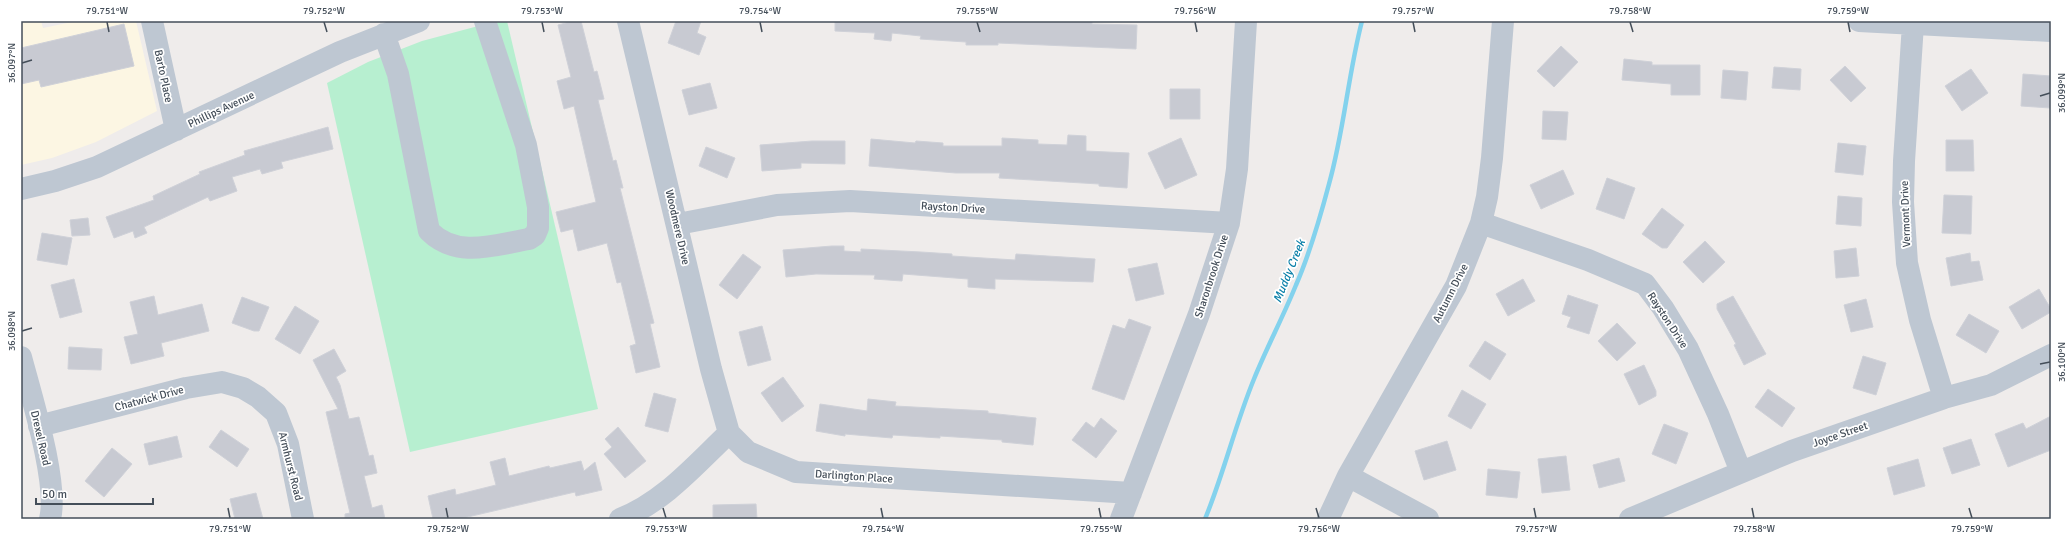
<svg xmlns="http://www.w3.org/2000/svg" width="2072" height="540" font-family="Signika,sans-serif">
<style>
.commercial{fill:#fcf6e3}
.green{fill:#b7efd0}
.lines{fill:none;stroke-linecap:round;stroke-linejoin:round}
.stream{stroke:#83d2ed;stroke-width:4.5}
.building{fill:#c8cad2;stroke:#cfd1d8}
.minor{stroke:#bec7d2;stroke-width:22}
.ticks{fill:none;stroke:#444e59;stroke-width:1.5}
.labels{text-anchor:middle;stroke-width:3.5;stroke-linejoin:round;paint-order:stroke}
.street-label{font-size:11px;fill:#444e59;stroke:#fff}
.water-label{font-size:12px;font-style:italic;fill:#097fa8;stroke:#fff}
.neatline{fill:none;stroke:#444e59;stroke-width:1.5}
.ticks-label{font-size:10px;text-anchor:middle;fill:#444e59}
</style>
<rect width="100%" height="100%" fill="#efeceb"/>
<path class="commercial" d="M21,21H41L43,28L77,21H136L157,111L96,142L52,158L21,165Z"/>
<path class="green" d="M497,21H507L598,409L410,452L327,83L368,62L422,41Z"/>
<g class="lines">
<path class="stream" d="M1205,519C1224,473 1235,425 1254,379C1267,347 1283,317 1296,285C1310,253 1320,218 1329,184C1344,131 1348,75 1362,21"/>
</g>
<path class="building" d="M573,21H581L594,72L597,71L604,99L598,100L613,161L616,160L623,188H620L654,323L650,324L660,367L636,373L630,346L636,344L621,282L617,283L607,243L578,251L573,229L561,232L556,212L596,202L574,106L564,109L557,81L571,77L558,25Z
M676,21H701L697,33L706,37L699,55L668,43Z
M835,21H1092V24L1137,25L1136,49L998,43V45H966V42L920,39L921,36L892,33L891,41L874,39L875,33L835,31Z
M124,24L134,66L41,87L39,80L21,84V48Z
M1561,46L1578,62L1554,87L1537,71Z
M1624,59L1652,62V65H1700V95H1671V84L1622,80Z
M1845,66L1866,88L1851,102L1830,80Z
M1774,67L1801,69L1800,90L1772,88Z
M1971,69L1988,93L1962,111L1945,86Z
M1723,70L1748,72L1746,100L1721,98Z
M2023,74L2051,76L2050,108L2021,106Z
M710,83L717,108L689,115L682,90Z
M1170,89H1200V119H1170Z
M1543,111L1568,112L1566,140L1542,139Z
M328,127L333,149L281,162L283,168L262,174L260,169L232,177L237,191L210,201L208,197L144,227L147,233L135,238L133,231L114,238L106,217L154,200L153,196L200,174L199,172L245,155L244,151Z
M1068,135L1086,136V151L1129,153L1127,188L1099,186V184L999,178L1000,173H956L869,166L871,139L915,143L916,141L943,143V146H1002V138L1038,140V144L1067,145Z
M1181,138L1197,175L1165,189L1148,153Z
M1946,140H1973L1974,171H1946Z
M812,141H845V164L801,163V168L762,171L760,145Z
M1838,143L1866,146L1863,175L1835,172Z
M706,147L735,158L727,178L699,166Z
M1563,170L1574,194L1541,209L1530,185Z
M1607,178L1635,188L1624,219L1596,209Z
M1944,195L1972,196L1971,234L1942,233Z
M1838,196L1862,198L1861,226L1836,224Z
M1662,208L1684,225L1667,248H1662L1642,234Z
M88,218L90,235L72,236L70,220Z
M42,233L72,238L67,265L37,260Z
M1705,241L1725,262L1703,283L1683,262Z
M832,246H844V251L861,252V249L921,252L952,254V256L1015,260L1016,254L1095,259L1093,282L995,279V289L968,287V279L903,274L902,281L874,279L875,275L816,274L786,277L783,250Z
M1856,248L1859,276L1836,278L1834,251Z
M1970,253L1971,262L1979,261L1983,280L1951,286L1946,258Z
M743,254L761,267L737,299L719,285Z
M1157,263L1164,294L1136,301L1128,269Z
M74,279L82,312L60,318L51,285Z
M1523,279L1535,301L1508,316L1496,294Z
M2039,289L2051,309V312L2022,329L2009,307Z
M1568,295L1598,305L1589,334L1567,327L1571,317L1562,314Z
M154,296L158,315L202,304L209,331L161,343L164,356L131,364L124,337L138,334L130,302Z
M1733,296L1766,354L1744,365L1734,345L1736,344L1717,309V304Z
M242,297L269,307L259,331H254L232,323Z
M1866,299L1873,327L1851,332L1844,305Z
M295,306L319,321L300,354L275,339Z
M1969,314L1999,331L1986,353L1956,335Z
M1129,319L1151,327L1124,400L1092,389L1113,325L1125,329Z
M1617,323L1636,343L1617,361L1598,341Z
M762,326L771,360L748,366L739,332Z
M1485,341L1506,354L1490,380L1469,366Z
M69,347L102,349L101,370L68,369Z
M334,349L346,371L336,377L340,385L349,419L359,417L369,456L373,455L377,473L364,476L372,508L382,505L385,519H345V514L350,513L326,412L338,409L313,360Z
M1863,356L1886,363L1876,395L1853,388Z
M1644,365L1656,391V396L1639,405L1624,374Z
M783,377L804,406L782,422L761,393Z
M1768,389L1795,408L1782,427L1755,407Z
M1462,390L1486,404L1471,429L1448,416Z
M654,393L676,399L668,432L645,426Z
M868,399L896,402L895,406L988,411V413L1036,418L1033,445L1002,442V440L940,436V438L893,435L892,438L845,434V436L816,431L820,404L867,411Z
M2051,416V450L2008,467L1995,434L2023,423L2026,429Z
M1101,418L1117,431L1096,458L1072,440L1086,422L1094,428Z
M1664,424L1688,433L1676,464L1652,454Z
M618,427L646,461L625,478L604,454L612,447L605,439Z
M221,430L249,449L237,467L209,447Z
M177,436L182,457L149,465L144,444Z
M1971,439L1980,465L1952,474L1943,448Z
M1447,441L1456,470L1424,480L1415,451Z
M112,448L132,464L104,497L85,481Z
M1566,456L1570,490L1542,493L1538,459Z
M505,458L509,476L549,466L550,468L581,461L584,471L595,462L602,490L576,496L575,492L459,519H433L428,496L455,489L456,495L496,485L490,462Z
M1619,458L1625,481L1599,488L1593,465Z
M1918,459L1925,486L1894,495L1887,468Z
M1488,469L1520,472L1517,498L1486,495Z
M256,493L263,519H235L230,499Z
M756,504L757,519H713V505Z"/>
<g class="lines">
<path class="minor" d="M152,21L176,130
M628,21L711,369L729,433L748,452L796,472L1131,493
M1859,21L2051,31
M1913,24L1904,161L1903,202L1907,263L1920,320L1944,398
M384,34L398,74L429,231C457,259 494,245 529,239L535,235L538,228V207L526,145L485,21
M21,189L55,181L97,167L340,52L419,21
M1481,223L1588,260L1645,284L1663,308L1688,349L1718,414L1741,472
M678,224L777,205L850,201L1229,223
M21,357C31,395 59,484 50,519
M39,426L186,388L222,382L243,388L258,397L276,413L288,444L303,519
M1348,476L1428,519
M620,519C664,502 696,464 729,433
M1121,519L1199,314L1229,223L1237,169L1246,21
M1328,519L1348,476L1456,286L1481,223L1487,197L1492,158L1503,21
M1630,519L1792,451L1944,398L1991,385L2051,355"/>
</g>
<path class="ticks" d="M107,22L109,32M324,22L327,32M542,22L544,32M760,22L762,32M977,22L980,32M1195,22L1197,32M1413,22L1415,32M1630,22L1633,32M1848,22L1850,32M22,63L32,60M2040,96L2050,93M22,331L32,328M2040,364L2050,362M228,508L230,518M446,508L448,518M663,508L666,518M881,508L883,518M1099,508L1101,518M1316,508L1319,518M1534,508L1536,518M1752,508L1754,518M1969,508L1972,518"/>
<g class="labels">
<g class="street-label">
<text transform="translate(164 76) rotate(78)" y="4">Barto Place</text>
<text transform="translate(221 109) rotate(-25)" y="4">Phillips Avenue</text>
<text transform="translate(953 207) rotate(3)" y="4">Rayston Drive</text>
<text transform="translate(1905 214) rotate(-92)" y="4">Vermont Drive</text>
<text transform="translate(678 227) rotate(77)" y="4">Woodmere Drive</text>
<text transform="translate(1211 276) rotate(-72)" y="4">Sharonbrook Drive</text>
<text transform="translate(1450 293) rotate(-63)" y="4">Autumn Drive</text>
<text transform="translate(1668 320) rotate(57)" y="4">Rayston Drive</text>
<text transform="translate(149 398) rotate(-15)" y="4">Chatwick Drive</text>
<text transform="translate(1840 434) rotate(-19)" y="4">Joyce Street</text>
<text transform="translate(41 438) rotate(77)" y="4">Drexel Road</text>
<text transform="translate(291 466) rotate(76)" y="4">Armhurst Road</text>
<text transform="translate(854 476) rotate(4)" y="4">Darlington Place</text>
</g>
<g class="water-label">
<text transform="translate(1289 271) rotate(-68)" y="4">Muddy Creek</text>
</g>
</g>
<rect width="2072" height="540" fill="none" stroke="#ffffff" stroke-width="44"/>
<path d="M36 498v6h117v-6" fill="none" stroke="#444e59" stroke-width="2"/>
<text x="42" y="498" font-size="12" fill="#444e59" stroke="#ffffff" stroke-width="3" paint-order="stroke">50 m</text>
<rect x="22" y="22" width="2028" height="496" class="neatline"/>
<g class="ticks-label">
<text x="107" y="14">79.751°W</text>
<text x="324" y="14">79.752°W</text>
<text x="542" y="14">79.753°W</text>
<text x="760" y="14">79.754°W</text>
<text x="977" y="14">79.755°W</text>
<text x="1195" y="14">79.756°W</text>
<text x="1413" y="14">79.757°W</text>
<text x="1630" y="14">79.758°W</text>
<text x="1848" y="14">79.759°W</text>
<text transform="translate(11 63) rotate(-90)" y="4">36.097°N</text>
<text transform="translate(2061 93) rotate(-90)" y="4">36.099°N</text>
<text transform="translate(11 331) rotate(-90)" y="4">36.098°N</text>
<text transform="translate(2061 362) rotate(-90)" y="4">36.100°N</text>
<text x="230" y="532">79.751°W</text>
<text x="448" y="532">79.752°W</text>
<text x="666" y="532">79.753°W</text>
<text x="883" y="532">79.754°W</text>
<text x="1101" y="532">79.755°W</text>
<text x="1319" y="532">79.756°W</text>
<text x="1536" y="532">79.757°W</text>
<text x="1754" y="532">79.758°W</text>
<text x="1972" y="532">79.759°W</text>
</g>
</svg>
